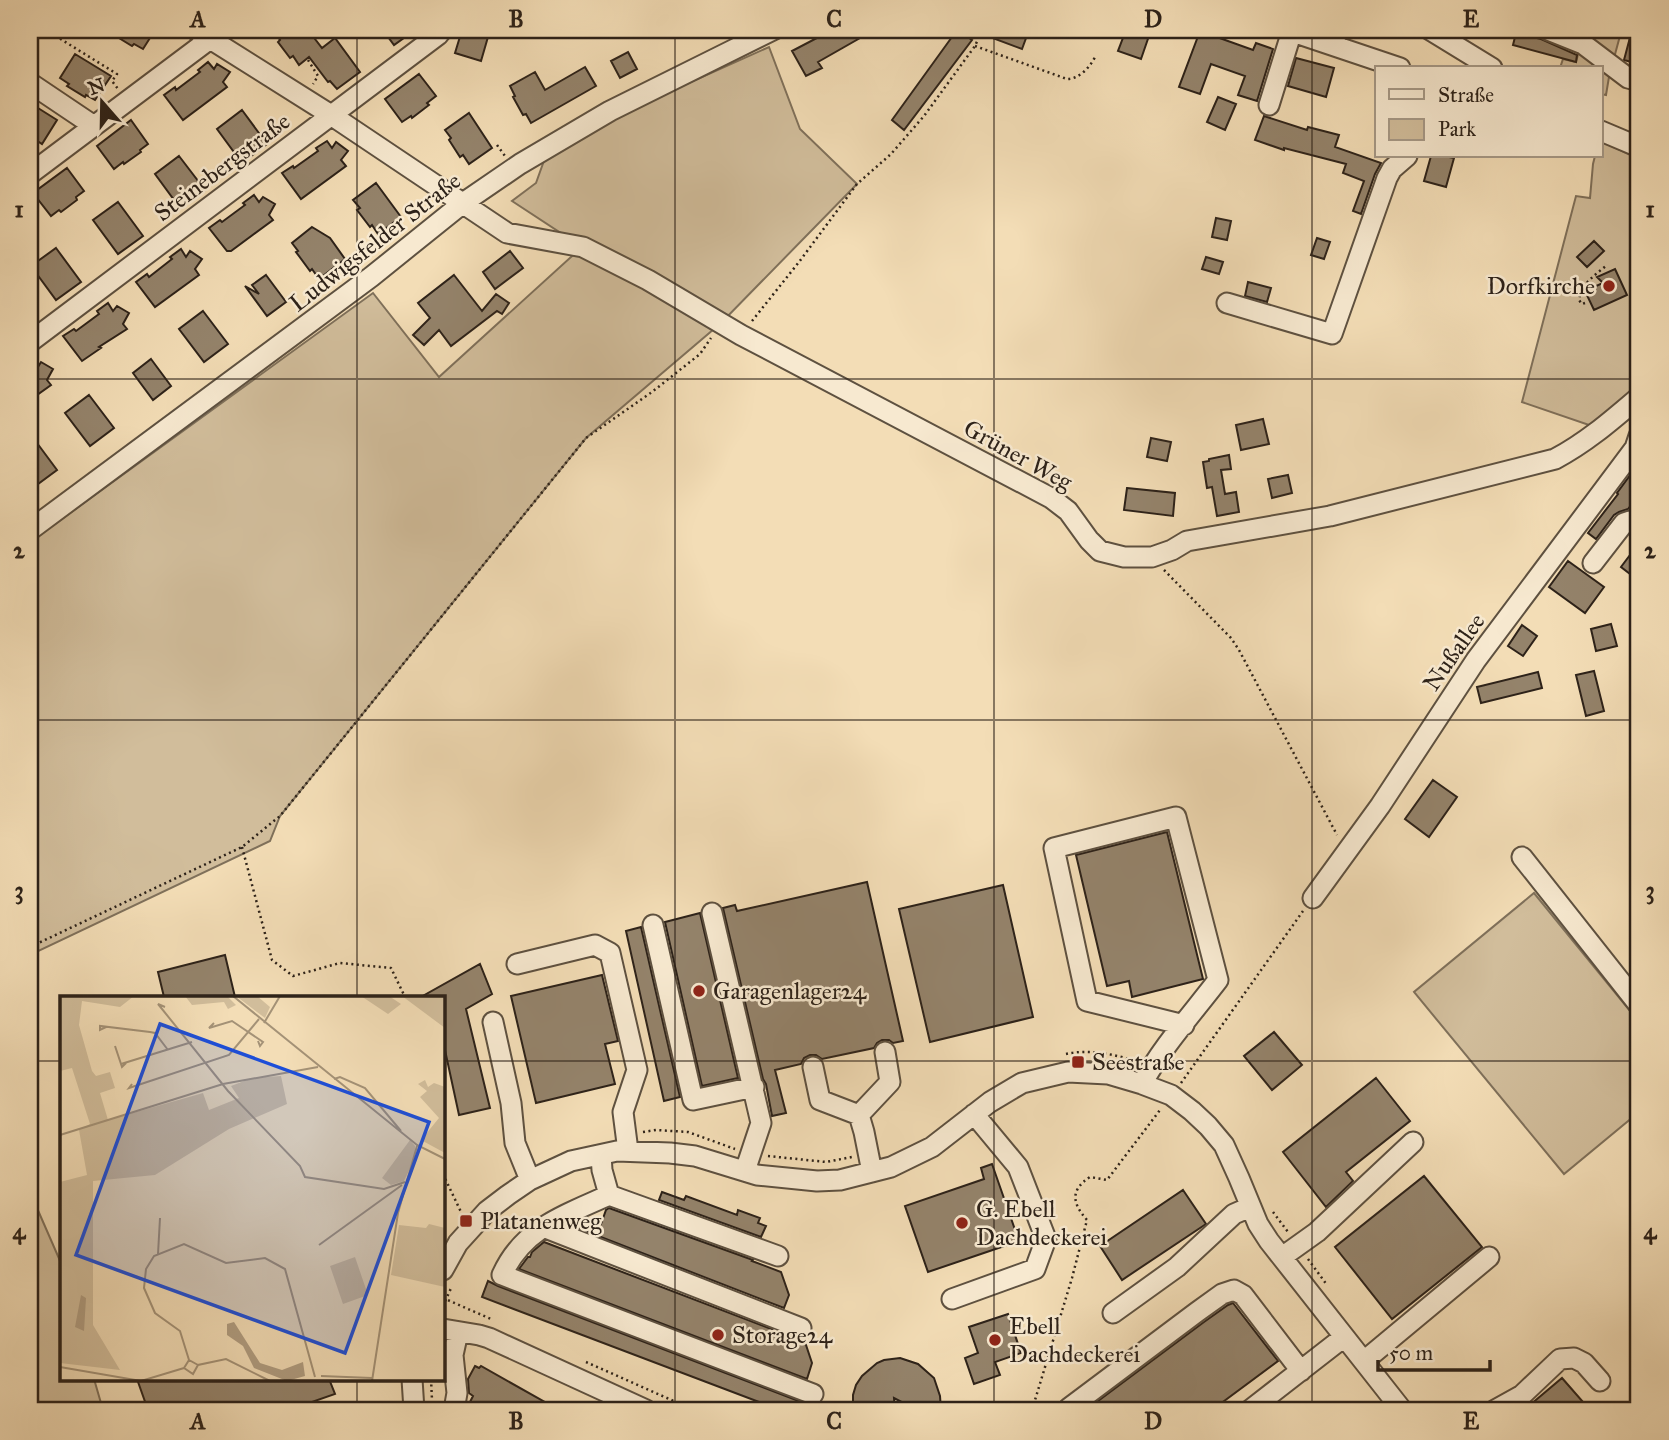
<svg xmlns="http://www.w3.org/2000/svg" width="1669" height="1440" font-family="'IM FELL Great Primer',serif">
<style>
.green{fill:#d1bd9b;stroke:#7f705a;stroke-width:2}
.building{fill:#94836b;stroke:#2d2219;stroke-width:2}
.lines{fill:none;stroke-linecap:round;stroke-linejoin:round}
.minor-casing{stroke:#5e5140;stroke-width:23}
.path{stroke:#2d2219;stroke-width:2.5;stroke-dasharray:2 3.5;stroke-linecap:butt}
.minor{stroke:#f7e9d0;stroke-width:19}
.grid{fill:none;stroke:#2d2219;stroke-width:2;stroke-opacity:0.55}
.poi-dot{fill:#8f2418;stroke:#f7e9d0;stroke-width:2.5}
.labels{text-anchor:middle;stroke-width:5;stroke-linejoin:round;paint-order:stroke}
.street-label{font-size:24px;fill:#2d2219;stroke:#f7e9d0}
.poi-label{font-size:24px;fill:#2d2219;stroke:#f7e9d0;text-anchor:start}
.inset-road{fill:none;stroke:#a49277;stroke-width:2}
.view{fill:#1d4ed8;fill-opacity:0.15;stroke:#1d4ed8;stroke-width:3.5}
.inset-edge{fill:none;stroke:#2d2219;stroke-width:3.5}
.neatline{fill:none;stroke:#2d2219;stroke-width:2.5}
.grid-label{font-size:23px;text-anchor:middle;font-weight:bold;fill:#2d2219}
</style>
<rect width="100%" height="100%" fill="#f3ddb6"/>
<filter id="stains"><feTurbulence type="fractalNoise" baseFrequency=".00286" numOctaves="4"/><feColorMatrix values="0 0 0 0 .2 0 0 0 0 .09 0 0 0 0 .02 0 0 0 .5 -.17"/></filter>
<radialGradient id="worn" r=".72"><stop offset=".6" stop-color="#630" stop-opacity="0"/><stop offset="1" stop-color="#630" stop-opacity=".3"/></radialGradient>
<path class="green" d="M1556,30H1617L1621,32L1614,58Z
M769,47L800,129L857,184L721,323L586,438L280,816L270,841L30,955V542L373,293L439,377L582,247L512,201L536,183L545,158L613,117Z
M1580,47L1603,65L1609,77L1606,95L1601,94V68H1560L1563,59L1576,62Z
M1601,141L1639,159V392L1597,425H1589L1522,402L1576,196L1590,198L1593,164L1595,156H1601Z
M1534,893L1639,1022V1112L1564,1174L1414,992Z
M30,1192L61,1263V1379H94L103,1410H30Z"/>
<path class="building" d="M106,30H155L143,49L134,44L132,46Z
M273,30H308L322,48L335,38L360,72L337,89L330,81L328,82L309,57L299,65L293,56L290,58L278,42L280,40Z
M383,30H415L394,45Z
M462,30H490L481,61L455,53Z
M832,30H874L818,62L822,68L806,76L792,51Z
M957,30L972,40L904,130L892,120Z
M974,30H1029L1022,49L974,31Z
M1126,30H1151L1141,59L1118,51Z
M1632,30H1639V64L1624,60Z
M1200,31L1253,50L1256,43L1273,49L1257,101L1238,95L1245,76L1211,64L1200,94L1179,87Z
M1516,33L1541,39L1577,55L1576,62L1513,45Z
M628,52L637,69L620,78L611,61Z
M75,54L111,76L95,100L86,95L85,97L67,86L69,84L60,78Z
M1296,58L1334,68L1326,97L1288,86Z
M208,62L214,69L217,64L230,72L223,82L227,87L183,120L164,95L175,87L176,90L200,72L198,70Z
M585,67L596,86L531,123L526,114L523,115L513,97L515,96L510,86L535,72L545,90Z
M419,74L436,96L427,103L429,105L412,118L411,116L402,122L385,99Z
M1218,97L1236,104L1225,130L1207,122Z
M30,103L57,120L42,144L30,136Z
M242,110L267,144L242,163L217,129Z
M469,113L492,148L469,164L463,155L460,157L449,140L451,138L445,130Z
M1264,116L1307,130L1308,127L1339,135L1335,147L1381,163L1375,174L1361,214L1353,211L1364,181L1343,173L1346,164L1284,148V150L1255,140Z
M131,120L148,144L140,150L141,152L124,164L123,162L114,169L97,146Z
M327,141L332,148L336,142L348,151L341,160L346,166L301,199L282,173L293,166L294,168L318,151L316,148Z
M179,156L205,190L180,208L155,174Z
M1431,156H1444L1454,158L1446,187L1424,181Z
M67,168L84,191L76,197L77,200L61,212L59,210L51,216L33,193Z
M376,183L401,217L378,234L372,225L370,227L357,210L360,208L353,200Z
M254,195L259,202L263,197L275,204L269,215L273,220L231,251H227L209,228L220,220L222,222L245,205L243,203Z
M118,202L143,236L118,254L93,220Z
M1216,218L1231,221L1227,240L1212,237Z
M312,227L330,238L345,259L319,279L312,269L310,271L296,252L298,251L292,243Z
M1317,238L1330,242L1324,259L1311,255Z
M1594,241L1604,251L1587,267L1577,257Z
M56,248L81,282L56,300L31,266Z
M181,249L186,257L190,251L202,259L195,269L199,275L155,307L136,282L147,274L149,277L172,259L170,257Z
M510,251L523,268L495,289L483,272Z
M1206,257L1223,262L1219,274L1202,269Z
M1615,269L1627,295L1594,310L1585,291L1603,283L1597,277Z
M266,275L286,302L267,316L245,286L259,294L252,285Z
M454,275L482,311L496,294L509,303L502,314L497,311L451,346L439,330L424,345L413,335L430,318L418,303Z
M1248,282L1271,288L1267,302L1245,296Z
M108,303L113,311L117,306L129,313L123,324L127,329L99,347L101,348L82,361L63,336L74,329L76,331L99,314L97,311Z
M203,311L228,344L204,362L179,329Z
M30,356L38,367L41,362L53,369L47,380L51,385L30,400Z
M151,359L171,386L153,400L133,373Z
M89,395L114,428L90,446L65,413Z
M1263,419L1269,444L1241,450L1236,425Z
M1151,438L1171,442L1167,461L1147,457Z
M37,443L57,470L38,484L30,472V449Z
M1229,455L1231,469L1221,470L1225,494L1236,492L1239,512L1217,516L1212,487L1207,488L1203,462L1209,461V459Z
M1631,474L1639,481V510L1632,504L1628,509L1619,512L1614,515L1596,539L1588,533L1618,494L1617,493Z
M1288,475L1292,493L1272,498L1268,479Z
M1127,488L1175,493L1173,516L1124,510Z
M1639,543V570L1634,577L1621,567Z
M1568,561L1604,587L1585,613L1549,587Z
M1611,624L1617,646L1596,651L1591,629Z
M1522,625L1537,636L1523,656L1508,646Z
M1594,671L1604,711L1586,716L1576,675Z
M1538,672L1542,688L1481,703L1477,687Z
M1433,780L1457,797L1429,837L1405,819Z
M1167,832L1203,979L1132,997L1129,981L1107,986L1076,855Z
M867,882L903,1041L893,1043L889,1040H882L877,1043L874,1048L822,1059L816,1055H810L804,1058L801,1064L775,1070L786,1113L772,1116L766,1084L763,1079L723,908L735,905L737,911Z
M1003,885L1033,1017L930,1042L899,909Z
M700,913L738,1078L702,1086L665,922Z
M641,927L680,1097L664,1101L626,931Z
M225,955L235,997H164L158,972Z
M480,964L492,994L466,1009L490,1108L459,1115L443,1041V997H421Z
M602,975L618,1041L605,1044L615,1084L536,1103L511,996Z
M1274,1032L1302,1065L1272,1090L1244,1056Z
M1376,1078L1410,1121L1346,1172L1353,1181L1326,1207L1283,1152Z
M992,1164L1019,1241L928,1272L905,1206L984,1179L981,1168Z
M1424,1176L1482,1247L1392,1319L1335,1247Z
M1183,1190L1206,1224L1122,1280L1100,1246Z
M662,1192L684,1200L686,1196L737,1215L738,1210L760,1218L758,1223L766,1226L761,1237L659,1200Z
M609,1208L753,1260L752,1261L781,1272L789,1295L784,1308L575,1227L577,1223L587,1218L601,1224L606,1210Z
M544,1242L805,1342L812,1363L807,1379L519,1269L528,1257H530L532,1252Z
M488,1281L498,1286L809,1405H817L826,1410H780L482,1297Z
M1233,1303L1278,1361L1212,1410H1086L1204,1322L1228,1305Z
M1008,1314L1021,1353L995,1362L1000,1375L974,1384L965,1358L978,1353L969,1327Z
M900,1358L918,1364L934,1378L940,1396L941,1410H917L894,1398L895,1410H853V1395L856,1385L862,1376L877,1363L884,1360Z
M475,1366L479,1368L481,1366L559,1410H466L473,1396L469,1393L468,1379Z
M1562,1378L1590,1410H1524Z
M137,1379H329L335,1394L289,1410H148Z"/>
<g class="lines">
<defs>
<path id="minor" d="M196,30L331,115L507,233L583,247L648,280L741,335L1051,498L1068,511L1089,540L1100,551L1124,557H1152L1172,550L1187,541L1330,516L1555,459C1587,442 1612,420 1639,397
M1287,30L1400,68
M1430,30L1492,68
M1548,30L1583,44L1628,78L1639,81
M1324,42L1342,30
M30,83L94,126
M1269,105L1292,31
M1601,131L1639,147
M30,174L210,39
M1227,303L1332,334L1387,178L1392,169L1407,156
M30,342L438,35L442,30
M30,530L371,277L463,203L520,164L610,111L773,30
M1593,563L1624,523L1630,521L1639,524
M1522,857L1639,1005
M1313,898L1380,806L1476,660L1635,448L1639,436
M712,913L761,1123L745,1171
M653,925L693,1100L754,1087
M517,964L595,945L610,953L637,1070L623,1112L628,1151
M493,1022L511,1103L515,1143L530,1180
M813,1067L820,1100L859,1115L864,1132L872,1172
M1142,1084C1162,1047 1192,1014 1218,980L1176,817L1054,848L1087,1001L1184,1025
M859,1115L890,1082L885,1052
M601,1155L602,1170L609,1195C565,1215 523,1228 502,1275L813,1394
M609,1195L778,1256
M543,1227L801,1328
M1282,1257L1317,1232L1413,1142
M443,1270L458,1243L487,1211L508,1195L530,1180L571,1161L617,1151L670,1153L695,1156L757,1175L817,1181L840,1180L891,1167L932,1147L990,1102L1022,1083L1068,1072L1108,1074L1142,1084L1171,1095L1192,1111L1208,1126L1224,1145L1239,1178L1258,1224L1269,1241L1402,1410
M952,1299L1035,1269L1046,1239L1018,1167L974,1114
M1113,1313L1177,1267L1234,1214L1250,1207
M443,1329L479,1335L489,1338L646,1410
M1364,1361L1489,1257
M412,1379L414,1410
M454,1410L457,1393L453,1355L458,1332
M1068,1410L1069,1408L1197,1312L1222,1294L1234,1290L1243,1295L1301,1371
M1250,1410L1344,1337
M1495,1410L1522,1395L1560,1359L1574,1358L1584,1363L1600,1381"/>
</defs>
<use href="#minor" class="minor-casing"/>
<path class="path" d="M46,30L117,74L112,81L118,89
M314,30L316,32L344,35
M1250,30L1273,38
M68,31L73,30
M975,46L1067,79C1080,79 1091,66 1096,55
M308,60L318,76L313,84
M497,145L505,156
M349,257L356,267
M1585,303L1582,304L1579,300C1581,284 1595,275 1607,265
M752,321L799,262L857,184L891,154L924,116L975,46L982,30
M1164,570L1231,638L1239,650L1337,835
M242,847L272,960L293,976L340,963L391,968L405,997
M30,947L242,847L280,816L586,438L652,392L700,354L711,338
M1066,1054C1088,1049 1114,1054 1135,1061
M1181,1083L1303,911
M643,1132L656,1130L688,1132L735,1149
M768,1156L826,1162L852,1157
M443,1174L461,1212
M1273,1212L1288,1232
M1308,1259L1327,1285
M443,1298L491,1319
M443,1306L452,1286
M586,1362L694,1410
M431,1379L432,1400
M1032,1410L1072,1278L1087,1220C1072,1203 1070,1190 1090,1177L1107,1180L1160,1110"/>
<use href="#minor" class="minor"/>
</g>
<path class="grid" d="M357,30V997M675,30V1410M994,30V1410M1312,30V1410M30,379H1639M30,720H1639M30,1061H61M443,1061H1639M357,1379V1410"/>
<g class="poi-dot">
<circle cx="1609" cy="286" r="7"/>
<circle cx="699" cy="991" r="7"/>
<rect x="1071" y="1055" width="14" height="14" rx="3.5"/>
<rect x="459" y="1214" width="14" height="14" rx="3.5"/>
<circle cx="962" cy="1223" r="7"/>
<circle cx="718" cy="1335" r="7"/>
<circle cx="995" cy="1340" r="7"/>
</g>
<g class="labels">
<g class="street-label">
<text transform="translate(222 167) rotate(-37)" y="8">Steinebergstraße</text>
<text transform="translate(375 242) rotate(-38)" y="8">Ludwigsfelder Straße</text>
<text transform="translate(1018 455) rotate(29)" y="8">Grüner Weg</text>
<text transform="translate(1454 652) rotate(-55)" y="8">Nußallee</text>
</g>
<g class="poi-label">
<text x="1595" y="294" text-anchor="end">Dorfkirche</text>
<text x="713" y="999">Garagenlager24</text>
<text x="1092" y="1070">Seestraße</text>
<text x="976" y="1217">G. Ebell<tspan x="976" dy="28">Dachdeckerei</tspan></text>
<text x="480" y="1229">Platanenweg</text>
<text x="1009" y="1334">Ebell<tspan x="1009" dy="28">Dachdeckerei</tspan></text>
<text x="732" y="1343">Storage24</text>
</g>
</g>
<g transform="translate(60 996)">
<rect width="385" height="385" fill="#f3ddb6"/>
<path d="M0,0H74L60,11L22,5L19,29L32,75L36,80L50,76L55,92L40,97L48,124L143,97L149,114L179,102L171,90L192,82L221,80L227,108L169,133L95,179L33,185V329L60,374L0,367V186L27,179L19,134L30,128L12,72L0,75ZM125,0H167L176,9L168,13L164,6L132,9ZM176,0H197L210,11L205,22ZM301,0H329L341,8L328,18ZM342,0H385V32ZM365,84L368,91L374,87L385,91V157L361,144L379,122L360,101L367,95L358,88ZM350,144L355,150V162L344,185L331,189L322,182ZM369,228L385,232V291L331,279L339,229L366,232ZM295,261L308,299L283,308L270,270Z" fill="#d1bd9b"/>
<path d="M21,299L26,302L24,335L15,331ZM174,326L200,367L222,374L243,366L245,380L227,385L194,372L183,350L167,339V328Z" fill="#b09d81"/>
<path class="inset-road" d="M173,0L357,149L385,163M105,11L98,8L168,95L240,170L245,181L324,193L345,186M154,27L149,32L172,25L203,46L200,50L198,45M204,27L220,0M46,31L40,34V30L90,36L95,37L108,54M55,50L62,71L66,67M61,68L132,46M274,83L280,81L305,92L341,135M72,88L69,92L169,59L199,23M0,139L163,88L258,71M259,249L342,189M98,258L100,222M129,364L120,335L95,317L84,292L86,273L94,260L124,248L166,267L205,262L225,273L255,381M138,369L129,364L124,372L133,378L138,369L166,363L210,385M0,371L81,385L124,372M261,380L312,382M269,385H302M312,385L338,217L357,150"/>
<path class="view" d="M100,28L369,126L285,357L16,259Z"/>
<rect width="385" height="385" class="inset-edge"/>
</g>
<rect width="1669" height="1440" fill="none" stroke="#f3ddb6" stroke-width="77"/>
<rect x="1375" y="66" width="228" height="91" fill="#f7e9d0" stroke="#a69987" stroke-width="2"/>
<rect x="1389" y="89" width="35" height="10" fill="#f7e9d0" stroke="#a69987" stroke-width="2"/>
<text x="1438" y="102" font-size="21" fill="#2d2219">Straße</text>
<rect x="1389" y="119" width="35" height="21" fill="#d1bd9b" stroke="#a69987" stroke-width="2"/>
<text x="1438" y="136" font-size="21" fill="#2d2219">Park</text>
<g transform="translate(102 102) rotate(340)" stroke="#f7e9d0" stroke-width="5" paint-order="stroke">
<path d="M0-5L12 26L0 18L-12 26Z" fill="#2d2219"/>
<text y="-10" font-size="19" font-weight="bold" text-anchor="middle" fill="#2d2219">N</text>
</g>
<path d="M1378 1360v10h112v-10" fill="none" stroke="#2d2219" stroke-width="3.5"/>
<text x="1389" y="1360" font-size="21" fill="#2d2219" stroke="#f7e9d0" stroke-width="5" paint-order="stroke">50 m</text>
<rect x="38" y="38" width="1592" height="1364" class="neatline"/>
<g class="grid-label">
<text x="198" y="27">A</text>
<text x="516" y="27">B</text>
<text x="834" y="27">C</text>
<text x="1153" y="27">D</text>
<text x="1471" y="27">E</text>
<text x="19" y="217">1</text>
<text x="1650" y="217">1</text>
<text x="19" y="558">2</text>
<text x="1650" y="558">2</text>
<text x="19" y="898">3</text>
<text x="1650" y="898">3</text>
<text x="19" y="1239">4</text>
<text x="1650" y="1239">4</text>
<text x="198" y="1429">A</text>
<text x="516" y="1429">B</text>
<text x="834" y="1429">C</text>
<text x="1153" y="1429">D</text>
<text x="1471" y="1429">E</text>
</g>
<rect width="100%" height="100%" filter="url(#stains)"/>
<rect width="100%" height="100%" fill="url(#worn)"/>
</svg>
